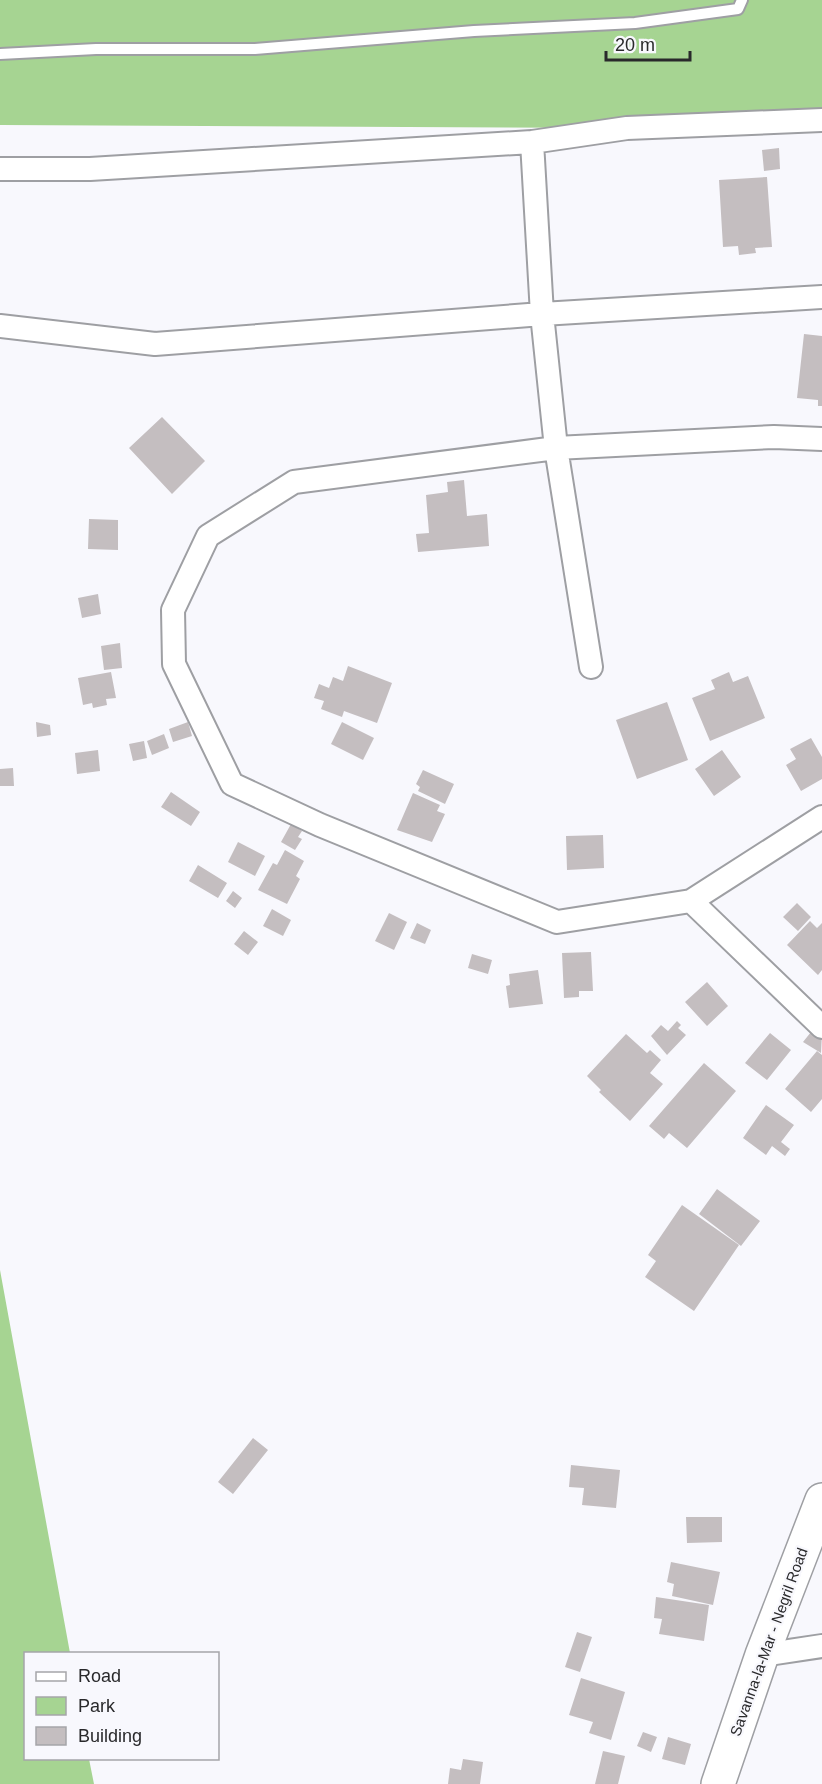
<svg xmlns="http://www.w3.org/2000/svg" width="822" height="1784" font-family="Helvetica,sans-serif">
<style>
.green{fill:#a6d492}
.building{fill:#c4bec0}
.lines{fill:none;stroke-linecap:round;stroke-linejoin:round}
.lane-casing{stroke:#9e9fa3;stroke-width:14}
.street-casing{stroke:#9e9fa3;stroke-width:26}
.primary-casing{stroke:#9e9fa3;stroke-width:36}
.lane{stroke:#fff;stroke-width:10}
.street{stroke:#fff;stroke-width:22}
.primary{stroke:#fff;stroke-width:33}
.labels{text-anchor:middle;stroke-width:4.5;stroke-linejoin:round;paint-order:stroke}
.street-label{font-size:15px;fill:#29292b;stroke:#f8f8fd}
</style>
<rect width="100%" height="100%" fill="#f8f8fd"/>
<path class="green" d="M0,0H822V118L627,128L0,125Z
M0,1270L70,1653L26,1654V1758L89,1759L94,1784H0Z"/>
<path class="building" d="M779,148L780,169L764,171L762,150Z
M767,177L772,247L755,248L756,253L739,255L738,246L723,247L719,180Z
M804,334L822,336V406H818V400L797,398Z
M162,417L205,461L172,494L129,448Z
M464,480L467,516L487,514L489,546L418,552L416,534L429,533L426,495L448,492L447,482Z
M89,519L118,520V550L88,549Z
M98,594L101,614L82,618L78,598Z
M120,643L122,668L104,670L101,646Z
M348,666L392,683L377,723L344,711L342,717L321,709L324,701L314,698L319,684L329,688L333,677L343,681Z
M111,672L116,698L106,699L107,705L93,708L92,703L83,705L78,678Z
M729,672L733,682L748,676L765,718L710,741L692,698L715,689L711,680Z
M667,702L688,760L637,779L616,720Z
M36,722L50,725L51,735L37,737Z
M188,722L192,736L173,742L169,729Z
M342,722L374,738L363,760L331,744Z
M164,734L169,748L152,755L147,741Z
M811,738L822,757V779L801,791L786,765L796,759L790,749Z
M144,741L147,758L133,761L129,744Z
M98,750L100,771L77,774L75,753Z
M722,750L741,777L714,796L695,769Z
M13,768L14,786H0V769Z
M423,770L454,784L445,804L418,791L420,787L416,784Z
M171,792L200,812L191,826L161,807Z
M413,793L440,805L437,811L445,814L432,842L397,830Z
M291,824L302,831L298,837L302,839L295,850L281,842Z
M603,835L604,868L567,870L566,836Z
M238,842L265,856L255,876L228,862Z
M285,850L304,861L296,876L300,879L287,904L258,890L273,863L277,865Z
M198,865L227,883L218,898L189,881Z
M233,891L242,898L235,908L226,901Z
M797,903L811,917L798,931L783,917Z
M272,909L291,920L283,936L263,926Z
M389,913L407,922L394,950L375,941Z
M810,921L817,928L822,923V970L818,975L787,945Z
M417,923L431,930L425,944L410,938Z
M244,931L258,942L248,955L234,944Z
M591,952L593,991H579V997L564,998L562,953Z
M472,954L492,960L488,974L468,968Z
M538,970L543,1004L509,1008L506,986L510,985L509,974Z
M707,982L728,1006L707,1026L685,1002Z
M677,1021L681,1025L678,1028L686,1035L667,1055L651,1036L661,1025L668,1031Z
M815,1027L822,1032L821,1053L803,1042Z
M770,1033L791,1050L767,1080L745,1063Z
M626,1034L647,1053L650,1050L661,1060L650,1073L663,1084L630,1121L599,1092L601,1090L587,1076Z
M817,1051L822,1055V1099L811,1112L785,1089Z
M704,1063L736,1091L687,1148L669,1133L664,1139L649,1126Z
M766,1105L794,1125L781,1142L790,1149L785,1156L772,1146L766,1155L743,1138Z
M717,1189L760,1221L741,1246L699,1214Z
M682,1205L739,1245L694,1311L645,1277L656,1261L648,1255Z
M253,1438L268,1450L233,1494L218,1482Z
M571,1465L620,1470L616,1508L582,1505L584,1488L569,1487Z
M686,1517H722V1542L687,1543Z
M671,1562L720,1572L713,1605L672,1596L674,1584L667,1582Z
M656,1597L709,1605L704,1641L659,1634L662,1619L654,1618Z
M577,1632L592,1637L580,1672L565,1667Z
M581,1678L625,1692L611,1740L589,1733L593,1722L569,1715Z
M643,1732L657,1737L651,1752L637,1746Z
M668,1737L691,1744L685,1765L662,1759Z
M603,1751L625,1756L618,1784H595Z
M463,1759L483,1762L480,1784H448L450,1768L461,1770Z"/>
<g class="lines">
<defs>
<path id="lane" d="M0,54L96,49H255L474,31L635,23L738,9L742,0"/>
<path id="street" d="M532,142L542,314L556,448L591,667
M0,169H90L532,142L627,128L822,120
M0,326L155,344L542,314L822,297
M822,439L774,437L556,448L294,482L208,536L173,610L174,664L232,784L320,825L557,922L691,901L822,1027
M691,901L822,817
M762,1655L822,1646"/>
<path id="primary" d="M718,1784L762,1655L822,1500"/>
</defs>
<use href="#lane" class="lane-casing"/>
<use href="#street" class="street-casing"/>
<use href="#primary" class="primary-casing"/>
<use href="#lane" class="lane"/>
<use href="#street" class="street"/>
<use href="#primary" class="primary"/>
</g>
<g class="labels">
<g class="street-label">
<text transform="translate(769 1642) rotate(-70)" y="5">Savanna-la-Mar - Negril Road</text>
</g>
</g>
<rect x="24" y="1652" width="195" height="108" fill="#f8f8fd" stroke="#a5a5a9" stroke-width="1.5"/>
<rect x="36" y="1672" width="30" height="9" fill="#ffffff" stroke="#a5a5a9" stroke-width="1.5"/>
<text x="78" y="1682" font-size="18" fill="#29292b">Road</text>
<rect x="36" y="1697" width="30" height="18" fill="#a6d492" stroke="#a5a5a9" stroke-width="1.5"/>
<text x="78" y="1712" font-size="18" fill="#29292b">Park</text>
<rect x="36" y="1727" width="30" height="18" fill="#c4bec0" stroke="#a5a5a9" stroke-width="1.5"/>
<text x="78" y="1742" font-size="18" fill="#29292b">Building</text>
<path d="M606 51v9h84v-9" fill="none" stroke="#29292b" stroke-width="3"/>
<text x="615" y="51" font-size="18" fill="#29292b" stroke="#f8f8fd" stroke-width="4.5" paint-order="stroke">20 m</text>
</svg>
